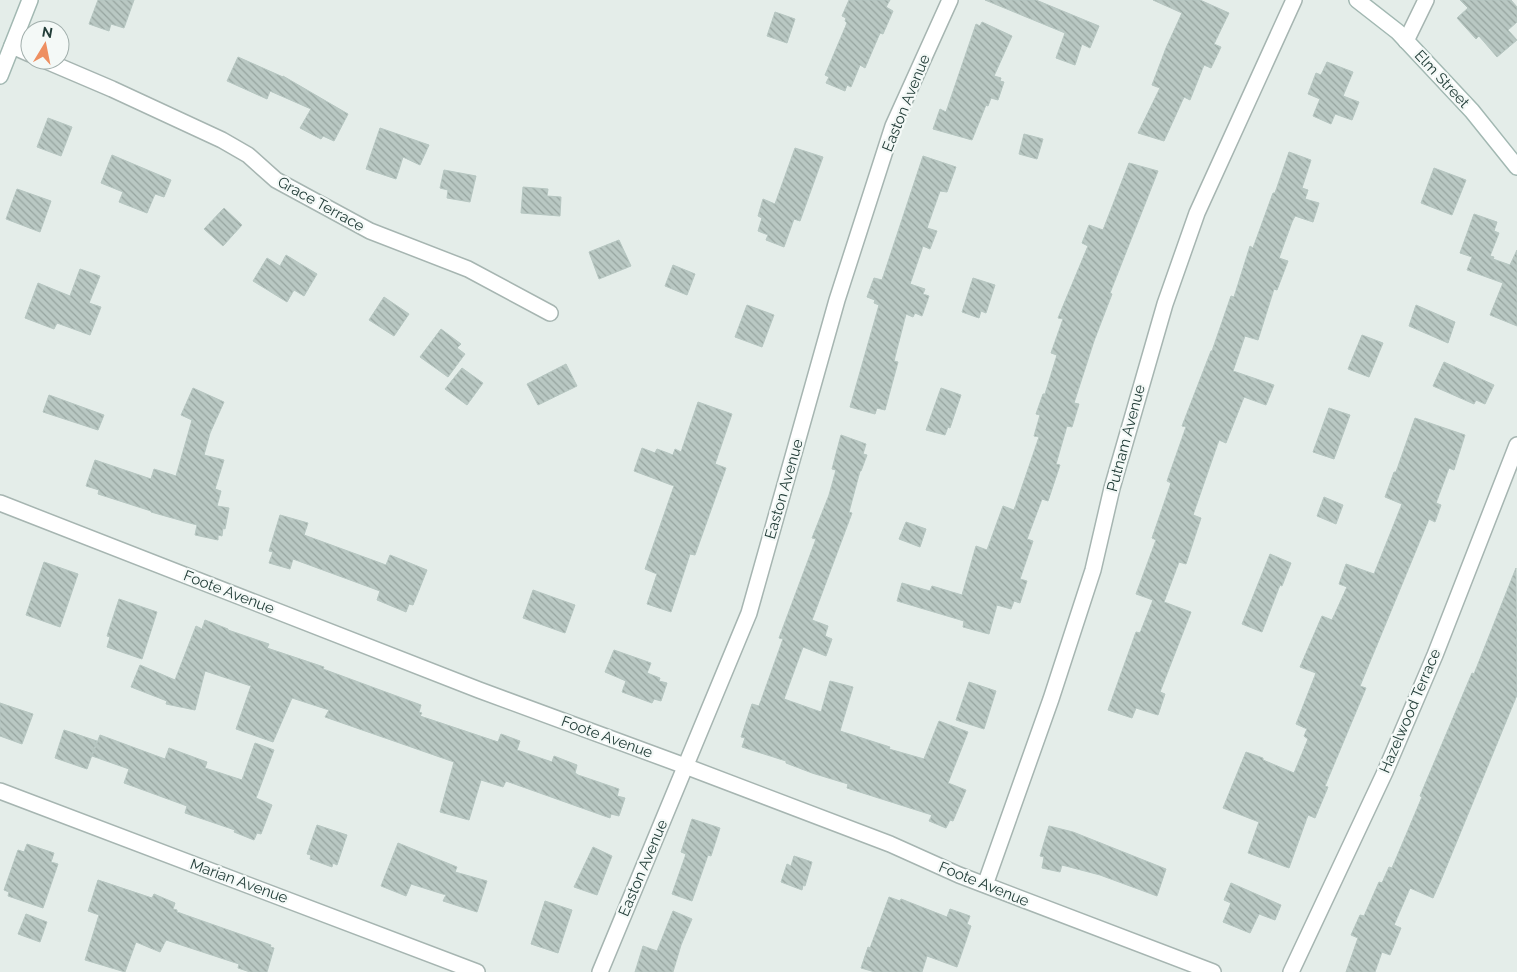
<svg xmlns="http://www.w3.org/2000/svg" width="1517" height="972" font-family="Raleway,sans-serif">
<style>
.building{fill:url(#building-back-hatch);stroke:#b6c6c1}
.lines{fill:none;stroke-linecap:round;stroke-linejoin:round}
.street-casing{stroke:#a6b5b1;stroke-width:18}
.secondary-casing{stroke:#a2b8b2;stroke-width:18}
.street{stroke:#fff;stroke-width:15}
.secondary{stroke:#fff;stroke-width:15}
.labels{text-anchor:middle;stroke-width:4.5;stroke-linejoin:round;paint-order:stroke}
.street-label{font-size:15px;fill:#233e39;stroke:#f4f9f7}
</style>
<defs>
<pattern id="building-back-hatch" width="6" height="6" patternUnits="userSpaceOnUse" patternTransform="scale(1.25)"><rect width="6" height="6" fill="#b9c8c3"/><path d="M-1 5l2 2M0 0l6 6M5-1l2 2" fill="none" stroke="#96a49f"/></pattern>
</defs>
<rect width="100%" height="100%" fill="#e4ede9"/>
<path class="building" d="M98,0H134L124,28L111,24L109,31L89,24Z
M849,0H890L886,7L893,11L883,34L880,33L865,68L860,65L851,87L847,85L845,91L826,83L829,77L825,75L847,23L845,21L846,18L842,16Z
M985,0H1036L1099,26L1090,48L1082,44L1075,65L1056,58L1065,33Z
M1153,0H1200L1229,13L1214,44L1221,47L1211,68L1204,65L1190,100L1184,97L1164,141L1138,133L1160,88L1152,85L1166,48L1182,13Z
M1460,0H1511L1517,7V22L1508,30L1517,40L1497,57L1479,36L1476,39L1457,18L1468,8Z
M775,12L795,19L787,43L767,36Z
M982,22L1012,36L994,76L1001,78L1000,81L1004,82L998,100L991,98L988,106L986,105L972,140L933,129L940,109L946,112L976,24L980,26Z
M238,57L283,77V76L348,114L334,141L323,136L321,139L300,128L311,109L270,91L267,99L227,81Z
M1327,62L1353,72L1343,96L1359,102L1352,120L1335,114L1331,124L1313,116L1320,99L1308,94L1316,73L1321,75Z
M48,118L72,127L61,156L37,147Z
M380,128L429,145L420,165L403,157L396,179L366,169Z
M1024,134L1043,139L1037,159L1019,154Z
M795,148L823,157L800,221L794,219L784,247L766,240L768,235L758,231L762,218L758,216L763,199L775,204Z
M1289,152L1311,160L1302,188L1308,190L1305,199L1319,203L1313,222L1295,216L1292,222L1279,258L1288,261L1277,290L1274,289L1258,340L1245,336L1233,371L1274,385L1266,405L1244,397L1226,443L1219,440L1193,515L1201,518L1186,564L1179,562L1164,602L1191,612L1160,692L1165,694L1158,715L1136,708L1132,718L1108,710L1136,632L1140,633L1153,600L1136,594L1156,540L1152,538L1171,483L1167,481L1186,427L1182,426L1211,351H1212L1231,296L1234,297L1250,246L1253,248L1273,193H1275Z
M112,155L171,180L164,197L155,194L147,213L119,202L123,192L101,183Z
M923,156L956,167L947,192L940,191L927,228L937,231L930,249L923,246L910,284L925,289L923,294L929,296L922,316L915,313L913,317L906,314L894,361L898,362L885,410L877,408L875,414L850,407L879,305L874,303L875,300L867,297L874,278L882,280Z
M1129,163L1158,171L1110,293L1112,294L1094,341L1074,403L1079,404L1072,427L1067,426L1056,464L1060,465L1048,501L1042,499L1027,539L1033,541L1020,579L1027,581L1020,603L1014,601L1011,609L997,605L989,634L963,627L964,621L897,601L902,583L930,591L932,586L962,595L976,546L987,550L1003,506L1014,510L1039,437L1034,436L1040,415L1036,414L1043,394H1045L1057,355L1051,353L1063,319L1058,318L1088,246L1082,243L1089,225L1103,230Z
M1434,168L1466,180L1452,215L1421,203Z
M444,170L476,176L470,202L447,198L448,190L440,188Z
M523,187L548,189L547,196L561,197L560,216L521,213Z
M17,189L51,201L40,232L6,219Z
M224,208L242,225L223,246L204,229Z
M1474,214L1497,222L1494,231L1499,233L1490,256L1494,257L1493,259L1510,265L1517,250V326L1490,315L1503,283L1467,270L1472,257L1460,253Z
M619,240L631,266L599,279L589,252Z
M286,255L317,274L304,296L294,290L287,302L253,281L267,258L280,266Z
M673,265L695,274L687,295L665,286Z
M80,269L100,276L89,303L101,307L90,335L57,323L54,329L25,318L38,283L70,296Z
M973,278L995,285L986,313L981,311L979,318L962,312Z
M384,297L409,314L394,336L369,320Z
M747,305L774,315L762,347L735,337Z
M1416,305L1455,322L1448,343L1409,326Z
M441,329L461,344L457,348L465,354L448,377L420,357Z
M1362,335L1383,343L1369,377L1348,369Z
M1444,362L1494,385L1485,404L1476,400L1474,404L1433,386Z
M566,364L577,386L538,405L527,384Z
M462,368L483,383L467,405L445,389Z
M193,388L224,402L210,433L204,455L224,460L215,489L221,491L217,506L229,508L225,529L223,528L222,536L218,535V540L195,535L197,525L151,512V511L98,494L99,490L86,486L95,460L151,479L154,469L176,476L192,420L181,415Z
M941,388L961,395L950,428L948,427L945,435L926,430Z
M49,395L104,415L98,430L43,412Z
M698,402L732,414L715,464L726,468L695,555L690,554L671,612L647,604L657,574L645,569L674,486L634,471L642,448L655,453L657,449L673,455L675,449L681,452Z
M1329,408L1350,415L1334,459L1313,452Z
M1415,418L1465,435L1454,470L1449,468L1436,503L1441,505L1435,522L1429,519L1360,686L1366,688L1325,786L1328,787L1315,818L1308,815L1289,868L1248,853L1259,822L1223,808L1246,752L1263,758V760L1294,773L1308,739L1304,736L1307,729L1296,724L1316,673L1300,667L1322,616L1332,620L1347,587L1339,584L1346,564L1374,574L1402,504L1385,497L1394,472H1396Z
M841,435L866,444L863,454L867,455L861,471H860L849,512L852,513L812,620L828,626L825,636L832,639L826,656L803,647L784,699L821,712L830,681L853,687L840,731L890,747L889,749L924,759L939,721L968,732L948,783L966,790L953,821L950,820L946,828L929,821L932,815L847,788L848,784L812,773L786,763V761L742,747L745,738L741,737L752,704L759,706L783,639L779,638L816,539L812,538L829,495L836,470L832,469Z
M1324,497L1343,505L1336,524L1317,516Z
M280,515L308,523L304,535L386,565L390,555L427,570L413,605L409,604L406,612L377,600L380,591L293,559L290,569L269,563L273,552L269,551Z
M906,522L926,529L920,547L899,539Z
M1270,554L1291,563L1282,586L1280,585L1262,632L1242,624Z
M44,562L78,574L60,627L26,615Z
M1516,568L1517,695L1441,880L1433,898L1410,888L1394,925L1401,928L1390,955L1382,952L1375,972H1346L1358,938L1351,935L1360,915L1364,916L1379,882L1382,883L1389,867L1392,868L1422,797L1420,796L1472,673L1474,674Z
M533,590L575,605L565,633L523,618Z
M119,599L157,612L142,659L107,647L110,637L107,636Z
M205,620L228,629V630L269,644L267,648L324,667L323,669L421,705L419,712L422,713L420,716L498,742L501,734L520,741L517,750L552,762L554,756L577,765L575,773L578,775L619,789L617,796L625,798L619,816L611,814L610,818L506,781L503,787L481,780L469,820L440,812L454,762L325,717L329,710L292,698L273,742L236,729L251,686L205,671L195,710L166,704L167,701L131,687L140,665L175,680L196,626L202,629Z
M614,650L651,663L647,673L660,678L659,681L667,683L661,701L654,699L652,703L622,692L626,681L605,672Z
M969,682L996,691L984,729L956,720Z
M0,703L33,714L22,744L0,736Z
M64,730L97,741L87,769L55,758Z
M100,735L165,759L169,748L207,762L205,768L242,780L255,743L274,750L256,798L272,805L261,834L257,833L254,840L234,832L235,830L185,813L187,806L124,783L129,769L92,756Z
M692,819L720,828L711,856L708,855L692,901L672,894L686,854L681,852Z
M317,825L347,835L337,865L333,863L332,867L310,859L311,855L307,854Z
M1049,826L1073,832L1166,869L1157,896L1100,875L1062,865L1060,872L1042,868L1044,857L1040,856Z
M398,843L457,867L455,872L487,881L477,912L443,901L446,895L411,884L406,896L381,886Z
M27,844L54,853L51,862L58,864L43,908L8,896L9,892L4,890L18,850L24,852Z
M593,847L612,856L597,895L574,887Z
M794,856L812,862L805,886L803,885L802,890L781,882L787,864L791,866Z
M98,880L152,898L154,894L175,903L173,909L177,910V912L271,945L270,947L274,948L267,972H250L238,968L239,964L166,940L160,952L136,942L125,972L85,960L99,915L88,911Z
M1231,883L1281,905L1275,920L1259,914L1250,933L1223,922L1231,903L1224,900Z
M889,897L900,901L901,899L947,917L950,909L970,916L967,924L971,926L957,967L927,956L922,972H875L861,968L868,947L870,948Z
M545,901L572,910L558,953L531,944Z
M673,911L692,919L681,945L673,972H635L643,946L657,951Z
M26,914L47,922L40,942L18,934Z"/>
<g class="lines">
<defs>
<path id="street" d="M1406,41L1426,0
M12,46L30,54
M44,60L112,89L222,140L248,155L276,180L370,231L468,269L550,313
M0,503L479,690L685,766L890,844L959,875L1213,972
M0,791L477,972
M985,885L1051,699L1093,570L1112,488L1165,304L1197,213L1294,0
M600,972L749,613L837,300L893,126L950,0
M1291,972L1385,772L1435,655L1517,445"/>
<path id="secondary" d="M1357,0L1398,32L1472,111L1517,167
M0,76L30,0"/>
</defs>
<use href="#street" class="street-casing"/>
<use href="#secondary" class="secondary-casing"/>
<use href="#street" class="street"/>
<use href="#secondary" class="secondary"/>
</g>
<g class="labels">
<g class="street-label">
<text transform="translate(1442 79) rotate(47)" y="5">Elm Street</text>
<text transform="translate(906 103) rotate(-68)" y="5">Easton Avenue</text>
<text transform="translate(321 204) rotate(29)" y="5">Grace Terrace</text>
<text transform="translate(1126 438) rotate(-75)" y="5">Putnam Avenue</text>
<text transform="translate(784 489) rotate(-74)" y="5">Easton Avenue</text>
<text transform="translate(229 592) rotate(21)" y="5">Foote Avenue</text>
<text transform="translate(1410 711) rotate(-67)" y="5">Hazelwood Terrace</text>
<text transform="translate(607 737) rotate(20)" y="5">Foote Avenue</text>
<text transform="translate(643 868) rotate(-67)" y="5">Easton Avenue</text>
<text transform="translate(239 881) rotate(20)" y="5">Marian Avenue</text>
<text transform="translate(984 884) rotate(22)" y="5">Foote Avenue</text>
</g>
</g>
<g transform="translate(45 45) rotate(10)"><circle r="24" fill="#f4f9f7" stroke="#a0aeab"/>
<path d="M0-4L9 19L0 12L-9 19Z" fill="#ee8f61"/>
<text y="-8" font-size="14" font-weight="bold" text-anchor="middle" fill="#233e39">N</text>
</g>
</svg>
